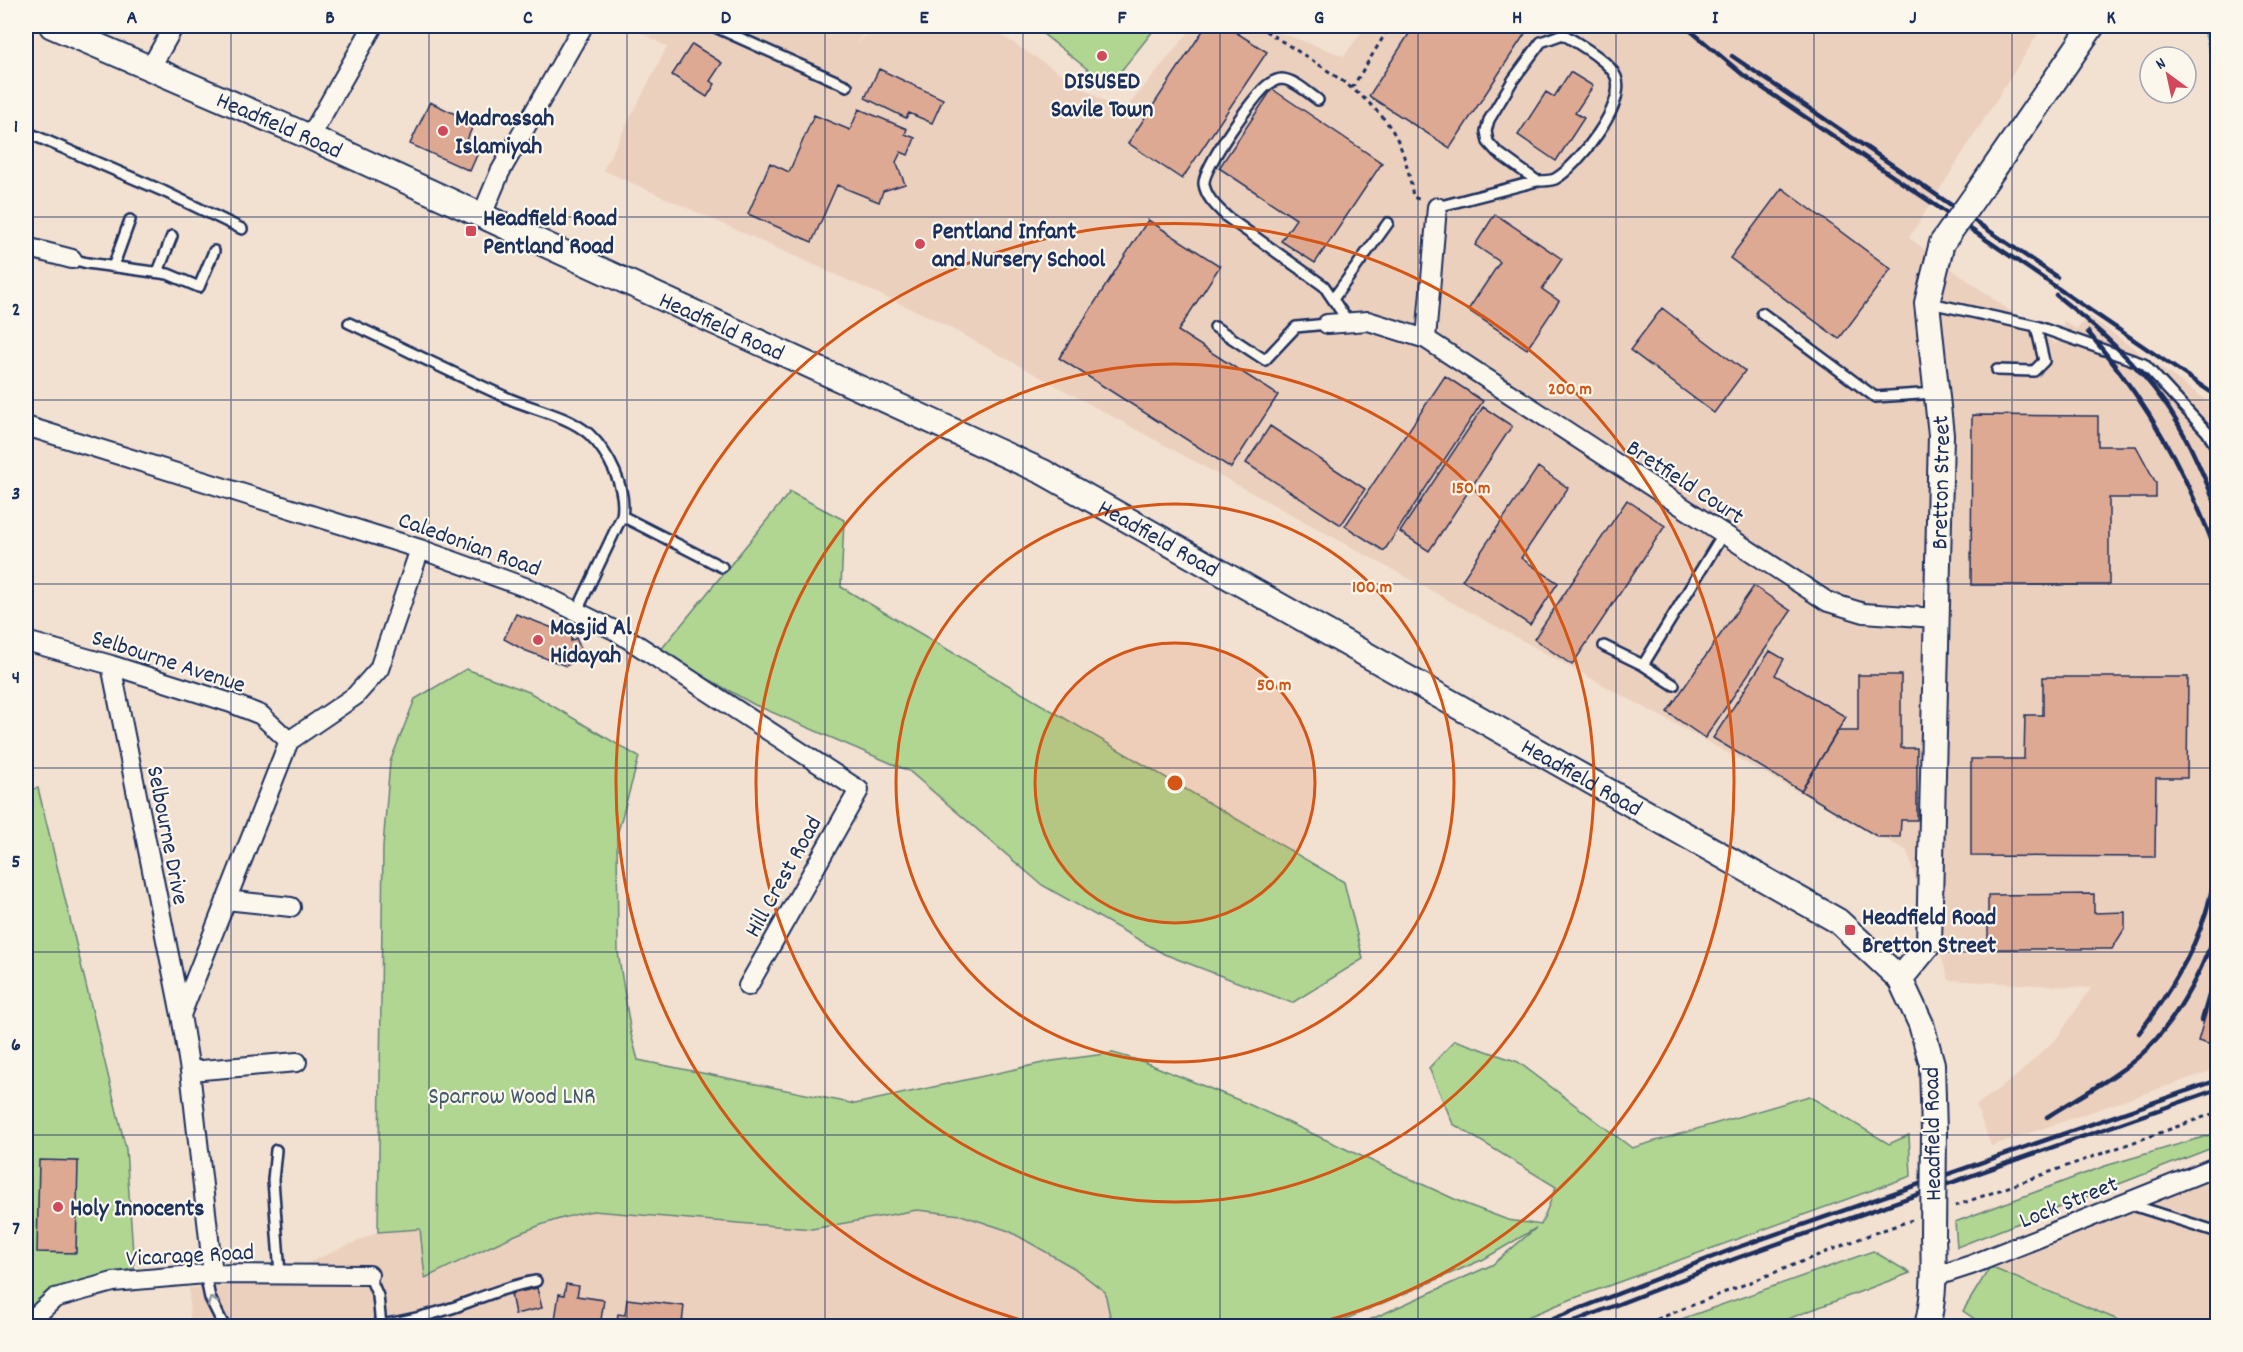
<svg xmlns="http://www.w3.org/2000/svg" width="2243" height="1352" font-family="Dekko,sans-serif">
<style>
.built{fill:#ecd0be}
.green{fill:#b0d692;stroke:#668278;stroke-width:1.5}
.water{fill:#79c9d3;stroke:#538ba4;stroke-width:1.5}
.building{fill:#dea993;stroke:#1b2f5e;stroke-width:1.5}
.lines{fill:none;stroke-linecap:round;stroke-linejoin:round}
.lane-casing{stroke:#1b2f5e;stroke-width:14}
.street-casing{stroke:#1b2f5e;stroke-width:22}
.secondary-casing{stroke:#1b2f5e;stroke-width:28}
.path{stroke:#1b2f5e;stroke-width:3;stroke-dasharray:4.5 4.5;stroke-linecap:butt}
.lane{stroke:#fbf7ec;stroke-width:9}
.street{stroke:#fbf7ec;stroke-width:18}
.secondary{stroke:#fbf7ec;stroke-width:24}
.rail{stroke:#1b2f5e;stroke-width:4.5}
.secondary-bridge-casing{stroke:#1b2f5e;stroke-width:28;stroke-linecap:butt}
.secondary-bridge{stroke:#fbf7ec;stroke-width:24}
.oneway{stroke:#8b93a5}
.grid{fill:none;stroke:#1b2f5e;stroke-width:1.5;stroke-opacity:0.55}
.ring{fill:none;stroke:#d45514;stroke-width:3}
.poi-dot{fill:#d1495b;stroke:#fbf7ec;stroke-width:2}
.labels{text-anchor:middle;stroke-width:4.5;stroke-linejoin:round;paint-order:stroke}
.poi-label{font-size:24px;font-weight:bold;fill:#1b2f5e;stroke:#fbf7ec;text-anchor:start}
.street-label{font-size:24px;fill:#1b2f5e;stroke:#fbf7ec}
.park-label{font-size:24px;fill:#40596b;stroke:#fbf7ec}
.centre{fill:#d45514;stroke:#fbf7ec;stroke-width:3}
.ring-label{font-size:18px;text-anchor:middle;font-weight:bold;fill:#d45514;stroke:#fbf7ec;stroke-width:4.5;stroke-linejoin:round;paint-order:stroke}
.neatline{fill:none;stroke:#1b2f5e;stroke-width:2}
.grid-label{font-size:20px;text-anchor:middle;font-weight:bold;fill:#1b2f5e}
</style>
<rect width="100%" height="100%" fill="#f2e0d1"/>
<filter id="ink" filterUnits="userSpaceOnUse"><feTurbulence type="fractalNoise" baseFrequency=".0167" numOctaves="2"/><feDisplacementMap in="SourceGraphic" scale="12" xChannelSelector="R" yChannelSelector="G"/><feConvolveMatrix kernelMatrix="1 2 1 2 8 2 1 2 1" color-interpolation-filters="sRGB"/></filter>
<g filter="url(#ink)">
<path class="built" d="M629,26H869L856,45L874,26H987L1122,113L1194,26H1262L1344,56L1366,26H2043L1909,238L2056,344L2064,321L2076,329L2090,317L2217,408V1069L1991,1146L1976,1105L2014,1078L2057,1038L2091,988L1949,980L1907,851L932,318L603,170L667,47Z
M2217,1172V1326H2133L1990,1267Z
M917,1210L961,1215L1009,1231L1074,1268L1105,1292L1112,1326H190L189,1288L258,1285L378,1232L421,1229L425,1278L530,1229L566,1215L593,1211L812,1229Z"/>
<path class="green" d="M1033,26H1157L1109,86Z
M790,492L844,520L841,587L1344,882L1363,959L1292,1003L1164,954L1042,885L909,771L755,705L659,652Z
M466,669L529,692L639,757L617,835L618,952L631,1034L638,1060L855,1104L1052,1061L1113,1053L1144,1062L1246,1103L1463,1203L1508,1220L1541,1225L1556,1187L1453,1124L1429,1068L1455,1040L1518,1062L1632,1148L1809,1096L1889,1144L1909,1135L1911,1176L1572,1299L1505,1326H1356L1492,1265L1536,1228L1484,1259L1330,1326H1112L1105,1292L1074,1268L1009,1231L961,1215L917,1210L812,1229L593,1211C533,1221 479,1253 425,1278L420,1229L378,1232L383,846L390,762L415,699Z
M38,788L126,1149L134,1268L50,1296L26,1316V790Z
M2217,1133V1146L1957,1247L1955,1222L2105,1166Z
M1873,1251L1910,1273L1769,1326H1662Z
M1990,1267L2133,1326H1985L1963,1311Z"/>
<path class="water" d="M2203,26H2217V82Z"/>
<path class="building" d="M1206,26H1226L1267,52L1182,179L1128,143Z
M1414,26H1530L1450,148L1369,96Z
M692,44L722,63L710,81L715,84L707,97L672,75Z
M879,69L943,99L932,123L909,113L906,118L865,98Z
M1570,72L1593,86L1575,113L1584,118L1556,161L1518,135L1546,92L1554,97Z
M1272,89L1382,163L1315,263L1281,241L1296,219L1219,168Z
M430,102L474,123L467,140L481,146L470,171L410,144Z
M859,109L907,129L905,134L915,138L908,155L901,152L896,162L905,184L883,191L879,202L837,185L812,242L748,214L770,163L789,172L814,115L850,130Z
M1782,188L1891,269L1839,339L1730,258Z
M1495,214L1562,259L1542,289L1559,301L1527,349L1468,310L1500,262L1475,245Z
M1148,220L1220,266L1178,331L1278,395L1231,468L1059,358Z
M1662,308L1745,371L1714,413L1630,350Z
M1445,376L1483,401L1384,551L1345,526Z
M1483,407L1512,426L1429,551L1400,532Z
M1972,415L2098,416V446H2136L2156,483V498H2109V585H1971Z
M1270,426L1365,489L1341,525L1246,463Z
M1538,467L1568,488L1521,558L1558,583L1530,625L1462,580Z
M1627,500L1665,526L1572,665L1534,639Z
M1754,586L1791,611L1705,738L1667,712Z
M516,614L571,635V641L576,638L581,649L568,655L573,662L566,666L524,650L504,639Z
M1770,651L1784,659L1775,675L1846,717L1801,791L1713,738Z
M1858,675H1901V748H1917V820H1901L1900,837H1878L1801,791L1838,731H1858Z
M2043,677H2188L2187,778H2156L2155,857L1971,856V759H2024L2025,715H2043Z
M2094,894V913L2125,912V928L2112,949H1988V895Z
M2218,973V1047L2198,1041Z
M39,1160L78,1161L76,1253L37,1252Z
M566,1284L579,1286L577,1296L604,1300L600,1326H554L559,1294L564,1295Z
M537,1288L542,1308L515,1314L511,1294Z
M627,1299L684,1306L682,1323L691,1324L690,1326H616L618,1314L625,1315Z"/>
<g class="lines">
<defs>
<path id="lane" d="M713,26L847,86
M1318,100C1308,93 1295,80 1282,79C1278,79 1272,82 1269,84C1255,93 1202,169 1204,184C1206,198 1218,208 1227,217L1324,286L1349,323
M26,132L163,191L242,229
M1437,207L1537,181C1543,181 1550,181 1555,179C1578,166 1627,104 1616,77C1610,61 1578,44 1563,34L1541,42L1513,80L1489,120L1486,131L1488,142L1497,152L1537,181
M72,259L87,263L168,274L199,287L214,251
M113,267L130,220
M158,272L172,236
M1333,299L1388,223
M1930,303L2036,326L2144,364L2207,432L2218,450
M1762,313L1875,397L1935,393
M349,323C403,348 456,375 510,399C536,410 568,416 589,434C609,453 627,489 622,516L577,611
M1215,327L1265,360L1296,327L1327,324
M1997,370L2034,371L2044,361L2036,326
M622,516L722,567
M1604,646L1643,665L1723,534
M1643,665L1674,685
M276,1150L273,1180L280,1274
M2129,1204L2218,1232
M205,1274L210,1298L224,1326
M369,1275L378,1296L381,1326
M381,1325C407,1321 431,1315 455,1307C482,1297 508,1286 536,1281"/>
<path id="street" d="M151,67L174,26
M310,137L373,26
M482,215L500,172L583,26
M26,247L72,259
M1327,324L1368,321L1426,339L1828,602L1864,613L1936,618
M1426,339L1437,207
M26,426L420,549L533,590L616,631L859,790L748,986
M26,641L111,665L231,703L261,715L289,741
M111,665L181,1015
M226,900L291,907
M190,1071L297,1062
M213,1274L190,1071L181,1015L289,741L355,696L379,669L420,549
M1934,1277L1971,1265L2218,1166
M26,1325L55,1298L113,1282L205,1274L369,1275"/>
<g id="secondary">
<path id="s1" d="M52,26L310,137L1043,472L1838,921L1900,979L1921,1024L1932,1064L1934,1132"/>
<path d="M1982,186L2092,26"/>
<path id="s2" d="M1900,979L1929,944L1941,435L1927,303L1942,243"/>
<path d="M1927,1326C1935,1296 1934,1266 1933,1235"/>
</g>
</defs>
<use href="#lane" class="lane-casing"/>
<use href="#street" class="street-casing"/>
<use href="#secondary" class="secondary-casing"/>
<path class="path" d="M1258,26C1300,54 1375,93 1397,139C1406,158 1410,177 1413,197L1421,200
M1352,88L1390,26
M1955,1206L2218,1112
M1640,1326L1869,1235L1912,1220"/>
<use href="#lane" class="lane"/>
<use href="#street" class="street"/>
<use href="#secondary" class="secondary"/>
<path class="rail" d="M1685,26L1742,74L2218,397
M1732,56L2057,277
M2056,295C2095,326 2135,361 2164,402C2187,434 2202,473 2218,509
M2088,332C2132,384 2167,437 2194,499C2203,519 2212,538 2218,560
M2202,1020L2218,964
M2139,1033C2167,996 2192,957 2206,912C2211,896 2214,879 2218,862
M2047,1117C2081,1095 2122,1075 2150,1046C2179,1015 2208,962 2218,920
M1535,1326L1733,1249L2218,1080
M1562,1326L1737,1258L2218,1089"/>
<defs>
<path id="secondary-bridge" d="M1942,243L1982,186
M1933,1235L1934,1132"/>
</defs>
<use href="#secondary-bridge" class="secondary-bridge-casing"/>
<use href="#secondary-bridge" class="secondary-bridge"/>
</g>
<defs><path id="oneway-chevron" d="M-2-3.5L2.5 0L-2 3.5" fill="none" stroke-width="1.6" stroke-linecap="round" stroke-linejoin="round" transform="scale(1.5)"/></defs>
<use class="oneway" href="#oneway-chevron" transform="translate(212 1301) rotate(-109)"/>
</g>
<path class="grid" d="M231,26V1326M429,26V1326M627,26V1326M825,26V1326M1023,26V1326M1220,26V1326M1418,26V1326M1616,26V1326M1814,26V1326M2012,26V1326M26,217H2218M26,400H2218M26,584H2218M26,768H2218M26,952H2218M26,1135H2218"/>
<circle cx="1175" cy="783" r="140" fill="#d45514" fill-opacity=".12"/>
<g class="ring">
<circle cx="1175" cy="783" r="140"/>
<circle cx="1175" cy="783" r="279"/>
<circle cx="1175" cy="783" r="419"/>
<path d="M1040 1325A559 559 0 1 1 1310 1325"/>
</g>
<g class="poi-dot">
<circle cx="1102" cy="56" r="6"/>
<circle cx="443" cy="131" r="6"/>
<rect x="465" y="225" width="12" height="12" rx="3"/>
<circle cx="920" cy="244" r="6"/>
<circle cx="538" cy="640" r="6"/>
<rect x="1844" y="924" width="12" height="12" rx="3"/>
<circle cx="58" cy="1207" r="6"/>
</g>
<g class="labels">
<g class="poi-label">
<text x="1102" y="88" text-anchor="middle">DISUSED<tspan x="1102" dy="28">Savile Town</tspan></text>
<text x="455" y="125">Madrassah<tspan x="455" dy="28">Islamiyah</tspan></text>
<text x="483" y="225">Headfield Road<tspan x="483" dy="28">Pentland Road</tspan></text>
<text x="932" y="238">Pentland Infant<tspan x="932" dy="28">and Nursery School</tspan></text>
<text x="550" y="634">Masjid Al<tspan x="550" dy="28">Hidayah</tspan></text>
<text x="1862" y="924">Headfield Road<tspan x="1862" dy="28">Bretton Street</tspan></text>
<text x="70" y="1215">Holy Innocents</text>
</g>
<g class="street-label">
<text dy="8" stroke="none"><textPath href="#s1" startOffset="248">Headfield Road</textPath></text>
<text dy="8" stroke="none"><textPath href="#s1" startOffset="734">Headfield Road</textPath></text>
<text transform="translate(1686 481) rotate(33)" y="8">Bretfield Court</text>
<text dy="8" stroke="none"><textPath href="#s2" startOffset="507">Bretton Street</textPath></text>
<text dy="8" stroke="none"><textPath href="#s1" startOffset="1220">Headfield Road</textPath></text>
<text transform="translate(470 543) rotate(20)" y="8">Caledonian Road</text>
<text transform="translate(169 660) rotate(18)" y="8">Selbourne Avenue</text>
<text dy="8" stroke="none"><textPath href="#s1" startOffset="1706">Headfield Road</textPath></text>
<text transform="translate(169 835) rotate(79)" y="8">Selbourne Drive</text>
<text transform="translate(782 876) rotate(-61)" y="8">Hill Crest Road</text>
<text transform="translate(1931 1134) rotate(-91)" y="8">Headfield Road</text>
<text transform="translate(2068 1201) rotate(-22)" y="8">Lock Street</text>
<text transform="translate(190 1254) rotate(-3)" y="8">Vicarage Road</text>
</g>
<g class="park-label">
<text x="512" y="1103">Sparrow Wood LNR</text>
</g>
</g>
<circle cx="1175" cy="783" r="9" class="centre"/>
<g class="ring-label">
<text x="1570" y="394">200 m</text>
<text x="1471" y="493">150 m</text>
<text x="1372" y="592">100 m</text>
<text x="1274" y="690">50 m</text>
</g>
<rect width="2243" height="1352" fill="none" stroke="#fbf7ec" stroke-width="66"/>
<g transform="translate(2168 75) rotate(327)"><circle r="28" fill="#fbf7ec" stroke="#a1a7b3" stroke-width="1.5"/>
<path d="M0-4.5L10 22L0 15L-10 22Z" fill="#d1495b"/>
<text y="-9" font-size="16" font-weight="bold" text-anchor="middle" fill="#1b2f5e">N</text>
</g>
<rect x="33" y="33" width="2177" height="1286" class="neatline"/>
<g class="grid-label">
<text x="132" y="23">A</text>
<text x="330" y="23">B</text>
<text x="528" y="23">C</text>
<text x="726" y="23">D</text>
<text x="924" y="23">E</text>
<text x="1122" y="23">F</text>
<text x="1319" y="23">G</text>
<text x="1517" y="23">H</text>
<text x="1715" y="23">I</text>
<text x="1913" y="23">J</text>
<text x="2111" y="23">K</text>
<text x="16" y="132">1</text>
<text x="16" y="315">2</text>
<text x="16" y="499">3</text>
<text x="16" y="683">4</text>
<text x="16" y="867">5</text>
<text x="16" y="1050">6</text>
<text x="16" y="1234">7</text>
</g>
</svg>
